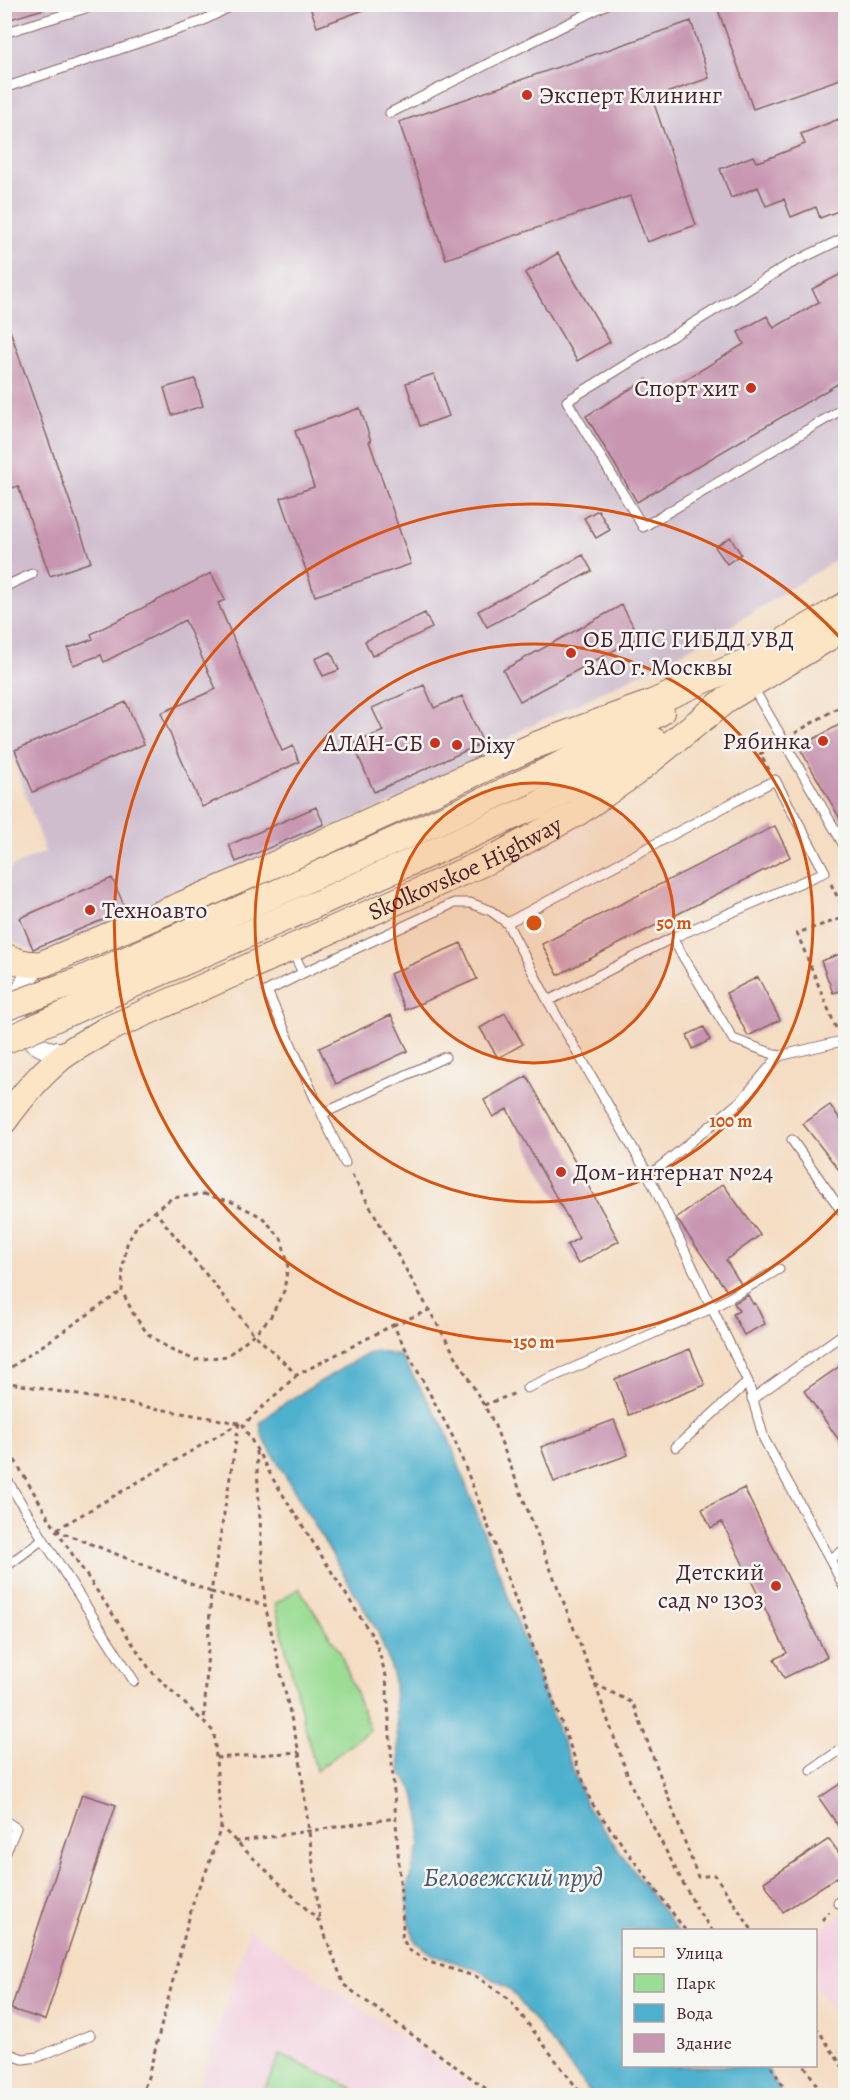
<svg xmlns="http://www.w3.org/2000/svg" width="850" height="2100" font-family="Alegreya,serif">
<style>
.built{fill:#f3cfde}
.industrial{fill:#cfbdce}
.green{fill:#9bdd94;stroke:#727e60;stroke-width:1.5}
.water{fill:#4eb0cd;stroke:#4c687c;stroke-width:1.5}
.building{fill:#c896b1}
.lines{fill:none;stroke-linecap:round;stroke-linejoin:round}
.lane-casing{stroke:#866260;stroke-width:11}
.street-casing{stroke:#866260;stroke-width:20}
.secondary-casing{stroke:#866260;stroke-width:28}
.path{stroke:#866260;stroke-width:3;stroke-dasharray:4.5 4.5;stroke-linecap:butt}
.lane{stroke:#fff;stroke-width:9}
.street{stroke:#fff;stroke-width:18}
.secondary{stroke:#fce5c4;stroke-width:26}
.secondary-bridge-casing{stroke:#866260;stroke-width:28;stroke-linecap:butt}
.secondary-bridge{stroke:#fce5c4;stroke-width:26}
.ring{fill:none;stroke:#d8530f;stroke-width:3}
.poi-dot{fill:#c8321e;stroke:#f6f6f2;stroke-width:2}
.labels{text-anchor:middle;stroke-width:5;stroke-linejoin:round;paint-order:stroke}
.poi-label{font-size:24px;fill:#4a1f2b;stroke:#f6f6f2;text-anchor:start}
.street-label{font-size:24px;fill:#4a1f2b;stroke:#f6f6f2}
.water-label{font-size:26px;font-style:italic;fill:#4c596c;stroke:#f6f6f2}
.centre{fill:#d8530f;stroke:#f6f6f2;stroke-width:3}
.ring-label{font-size:18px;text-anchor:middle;font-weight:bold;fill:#d8530f;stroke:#f6f6f2;stroke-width:5;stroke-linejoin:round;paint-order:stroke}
</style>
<rect width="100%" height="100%" fill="#f6f6f2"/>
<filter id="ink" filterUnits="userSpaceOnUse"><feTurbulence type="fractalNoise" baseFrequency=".0167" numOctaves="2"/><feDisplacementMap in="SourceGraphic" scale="12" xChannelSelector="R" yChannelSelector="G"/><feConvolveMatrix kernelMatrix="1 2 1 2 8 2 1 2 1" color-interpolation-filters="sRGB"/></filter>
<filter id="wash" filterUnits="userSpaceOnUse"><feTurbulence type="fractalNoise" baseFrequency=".008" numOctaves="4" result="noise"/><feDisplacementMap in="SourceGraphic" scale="24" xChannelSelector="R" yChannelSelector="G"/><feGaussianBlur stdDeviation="1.35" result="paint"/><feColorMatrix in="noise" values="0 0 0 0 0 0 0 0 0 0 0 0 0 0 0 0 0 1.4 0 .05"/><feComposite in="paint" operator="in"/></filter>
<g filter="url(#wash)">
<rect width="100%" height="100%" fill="#f4ddc3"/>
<path class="built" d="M845,1911V2027L816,1988V1934Z
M249,1930L484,2095L197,2096Z"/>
<path class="industrial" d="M4,5H845V554L737,622L667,661L516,733L476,766L38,954L15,942L5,916V870L45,852L4,730Z"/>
<path class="green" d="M299,1588L340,1652L370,1730L316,1771L275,1604Z
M280,2055L353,2088L349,2095H262Z"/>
<path class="water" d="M375,1351L401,1356L445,1429L587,1807L677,1930H624V2066H766L782,2095H592L511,1990L478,1970L434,1955L416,1942L409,1924L407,1887L420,1844L421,1823L415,1793L400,1770L393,1673L378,1632L263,1438L260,1423L280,1406L359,1358Z"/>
<g id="blocks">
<path class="building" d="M4,4H47V8L4,21Z
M309,4H373L374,6L317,27Z
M716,4H846V77L753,109Z
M691,21L709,78L652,98L696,225L647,242L630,196L446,259L399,122Z
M839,119L846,136V208L820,218L816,207L791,217L784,199L766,206L758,187L731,198L720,169L753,156L756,162L764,160L805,144L801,134Z
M558,253L610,342L577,361L525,273Z
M841,274L846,281V379L637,502L586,416L647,379L657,397L744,344L738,332L767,316L774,328L819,302L812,289Z
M4,322H7L91,562L50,576L18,486L4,491Z
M434,374L449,416L420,426L406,383Z
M195,379L203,406L172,415L164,388Z
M360,408L371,441H369L411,564L315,596L281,498L314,487L295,431Z
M598,510L610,530L596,538L584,518Z
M730,537L741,554L727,564L715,547Z
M583,555L592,571L487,627L478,611Z
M211,573L225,600L218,603L282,751L293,746L299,762L202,807L161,713L216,689L185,620L104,662L101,655L73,665L68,648L93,639L91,634Z
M622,605L639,637L520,701L503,670Z
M425,613L432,628L372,656L365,641Z
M331,652L339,670L323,676L315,659Z
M424,685L434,708L462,696L483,743L374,792L353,744L383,731L372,708Z
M126,702L144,744L33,792L15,750Z
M846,721V829L799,747Z
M316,807L324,824L236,862L229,845Z
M775,826L790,857L558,975L542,944Z
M112,878L126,910L33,949L20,918Z
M461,943L477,979L405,1010L390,974Z
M846,952V989L833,993L821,961Z
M758,977L780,1020L748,1036L726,993Z
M505,1013L523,1044L498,1058L480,1028Z
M391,1015L408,1051L336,1084L319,1048Z
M704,1027L710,1040L693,1049L687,1035Z
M527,1076L619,1241L578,1264L567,1245L579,1238L507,1109L493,1117L484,1100Z
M830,1105L846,1127V1179L803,1124Z
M723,1184L760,1235L726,1260L741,1284L727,1291L676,1218Z
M748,1295L753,1304L755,1303L765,1324L744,1335L733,1314L739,1311L734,1303Z
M690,1349L705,1385L629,1415L615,1379Z
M846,1362V1450L804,1391Z
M614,1420L628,1455L554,1482L541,1447Z
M744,1488L827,1657L784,1678L774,1659L787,1653L722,1522L711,1528L702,1509Z
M846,1780V1837L819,1798Z
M82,1794L116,1805L45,2020L11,2009Z
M829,1839L846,1863V1871L783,1912L764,1882Z"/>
</g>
</g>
<g filter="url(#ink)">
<use href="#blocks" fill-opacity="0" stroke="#866260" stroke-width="1.5"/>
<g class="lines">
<defs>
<path id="lane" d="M4,33L99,4
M4,88L200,22L235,4
M390,113L607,4
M846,237L788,265L567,401L643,527L846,407
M4,587L32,574
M752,686L845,847
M507,923L775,780L825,872L672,938L548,1001
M672,938L733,1039L779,1056
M292,950L303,973L454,903H470L491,911L507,923L548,1001L649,1176L712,1308L527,1388
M303,973L267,991L322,1114L445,1057
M322,1114L345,1163
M792,1140L846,1217
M649,1176L742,1100L779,1056L846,1040
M779,1269L712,1308L748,1382L764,1439L830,1559L846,1591
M752,1399L846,1332
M676,1447L748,1382
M4,1475L43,1539L134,1681
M830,1559L846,1549
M4,1568L43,1539
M811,1770L846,1746
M4,1820L16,1828L4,1857
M838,1903L846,1894
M4,2052L23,2059L38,2057L90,2035"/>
<path id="street" d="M42,964C0,990 17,1065 74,1049"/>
<g id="secondary">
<path d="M745,664L846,605"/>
<path d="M301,882C421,828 546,777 661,712"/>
<path d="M312,906L536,806L654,741"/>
<path d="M4,956C18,962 27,965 42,964L250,876L536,745L652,703L759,656"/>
<path id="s1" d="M4,1121C19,1100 37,1078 57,1061C70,1049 89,1041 104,1031L494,858L577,813L632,775L727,699L846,627"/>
</g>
</defs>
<use href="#lane" class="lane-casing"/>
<use href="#street" class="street-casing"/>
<use href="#secondary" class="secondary-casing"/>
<path class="path" d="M795,733L846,703
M769,770L760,754L772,747
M831,884L846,914
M836,1028L797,933L846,917
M352,1175L429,1310
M204,1194L232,1202L262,1217L281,1238L288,1264L284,1291L270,1318L254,1334L227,1356L195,1360L171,1350L148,1334L134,1315L122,1291L123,1266L127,1244L138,1223L172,1198Z
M154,1210L254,1334L297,1375L393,1325L454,1439L481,1507L591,1802L685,1930
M393,1325L429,1310L493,1421L588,1665L632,1787L698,1911L712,1930
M4,1372L122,1291
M297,1375L243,1425L273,1479L376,1642L386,1676L403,1924L402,1938L409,1950L429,1962L477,1977L509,1999L583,2096
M4,1382L239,1423
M484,1405L516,1393
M4,1419L9,1425L7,1447L56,1530L151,1671L214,1732L221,1827L320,1922L344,1985L496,2096
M239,1423L211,1592L265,1605L299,1752L320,1920
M256,1451L265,1605
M57,1529L238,1424
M56,1530L211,1592L204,1722
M595,1684L633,1703L698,1877L715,1875L752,1930
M216,1758L299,1752
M235,1842L396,1818
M822,1920L829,1912
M816,2027L846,2072
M771,2066L789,2096
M805,2066L823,2096
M141,2096L148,2077L195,1895L207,1869L221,1827"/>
<use href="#lane" class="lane"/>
<use href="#street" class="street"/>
<use href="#secondary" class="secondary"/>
<defs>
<path id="secondary-bridge" d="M4,1008L78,981L301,882
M4,1041L312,906"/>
</defs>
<use href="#secondary-bridge" class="secondary-bridge-casing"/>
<use href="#secondary-bridge" class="secondary-bridge"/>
</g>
</g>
<circle cx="534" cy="923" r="140" fill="#d8530f" fill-opacity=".12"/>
<g class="ring">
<circle cx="534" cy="923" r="140"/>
<circle cx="534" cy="923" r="279"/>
<path d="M845 1203A419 419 0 1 1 845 643"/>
</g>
<g class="poi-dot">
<circle cx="527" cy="95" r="6"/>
<circle cx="751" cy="388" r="6"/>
<circle cx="571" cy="653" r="6"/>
<circle cx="823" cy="741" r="6"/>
<circle cx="435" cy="743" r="6"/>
<circle cx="457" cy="745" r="6"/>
<circle cx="90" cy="910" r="6"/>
<circle cx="561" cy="1172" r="6"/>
<circle cx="776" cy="1586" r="6"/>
</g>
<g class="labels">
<g class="poi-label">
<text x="539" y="103">Эксперт Клининг</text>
<text x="739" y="396" text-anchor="end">Спорт хит</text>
<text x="583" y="647">ОБ ДПС ГИБДД УВД<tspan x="583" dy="28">ЗАО г. Москвы</tspan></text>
<text x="811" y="749" text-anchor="end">Рябинка</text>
<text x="423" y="751" text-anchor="end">АЛАН-СБ</text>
<text x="469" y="753">Dixy</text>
<text x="102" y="918">Техноавто</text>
<text x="573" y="1180">Дом-интернат №24</text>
<text x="764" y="1580" text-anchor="end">Детский<tspan x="764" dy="28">сад № 1303</tspan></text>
</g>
<g class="street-label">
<text dy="8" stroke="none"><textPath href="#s1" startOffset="532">Skolkovskoe Highway</textPath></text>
</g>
<g class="water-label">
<text x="513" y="1886">Беловежский пруд</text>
</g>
</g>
<circle cx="534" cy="923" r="9" class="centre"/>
<g class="ring-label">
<text x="674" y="929">50 m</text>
<text x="731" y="1127">100 m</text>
<text x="534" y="1348">150 m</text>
</g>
<rect width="850" height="2100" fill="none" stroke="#f6f6f2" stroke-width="24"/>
<rect x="622" y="1929" width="195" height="138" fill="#f6f6f2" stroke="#b1a0a2" stroke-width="1.5"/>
<rect x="634" y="1948" width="30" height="9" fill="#fce5c4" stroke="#b1a0a2" stroke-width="1.5"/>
<text x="676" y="1959" font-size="18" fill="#4a1f2b">Улица</text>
<rect x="634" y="1974" width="30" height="18" fill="#9bdd94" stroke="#b1a0a2" stroke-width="1.5"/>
<text x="676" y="1989" font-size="18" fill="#4a1f2b">Парк</text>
<rect x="634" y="2004" width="30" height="18" fill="#4eb0cd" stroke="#b1a0a2" stroke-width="1.5"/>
<text x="676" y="2019" font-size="18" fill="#4a1f2b">Вода</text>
<rect x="634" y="2034" width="30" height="18" fill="#c896b1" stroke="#b1a0a2" stroke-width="1.5"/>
<text x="676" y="2049" font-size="18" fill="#4a1f2b">Здание</text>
</svg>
